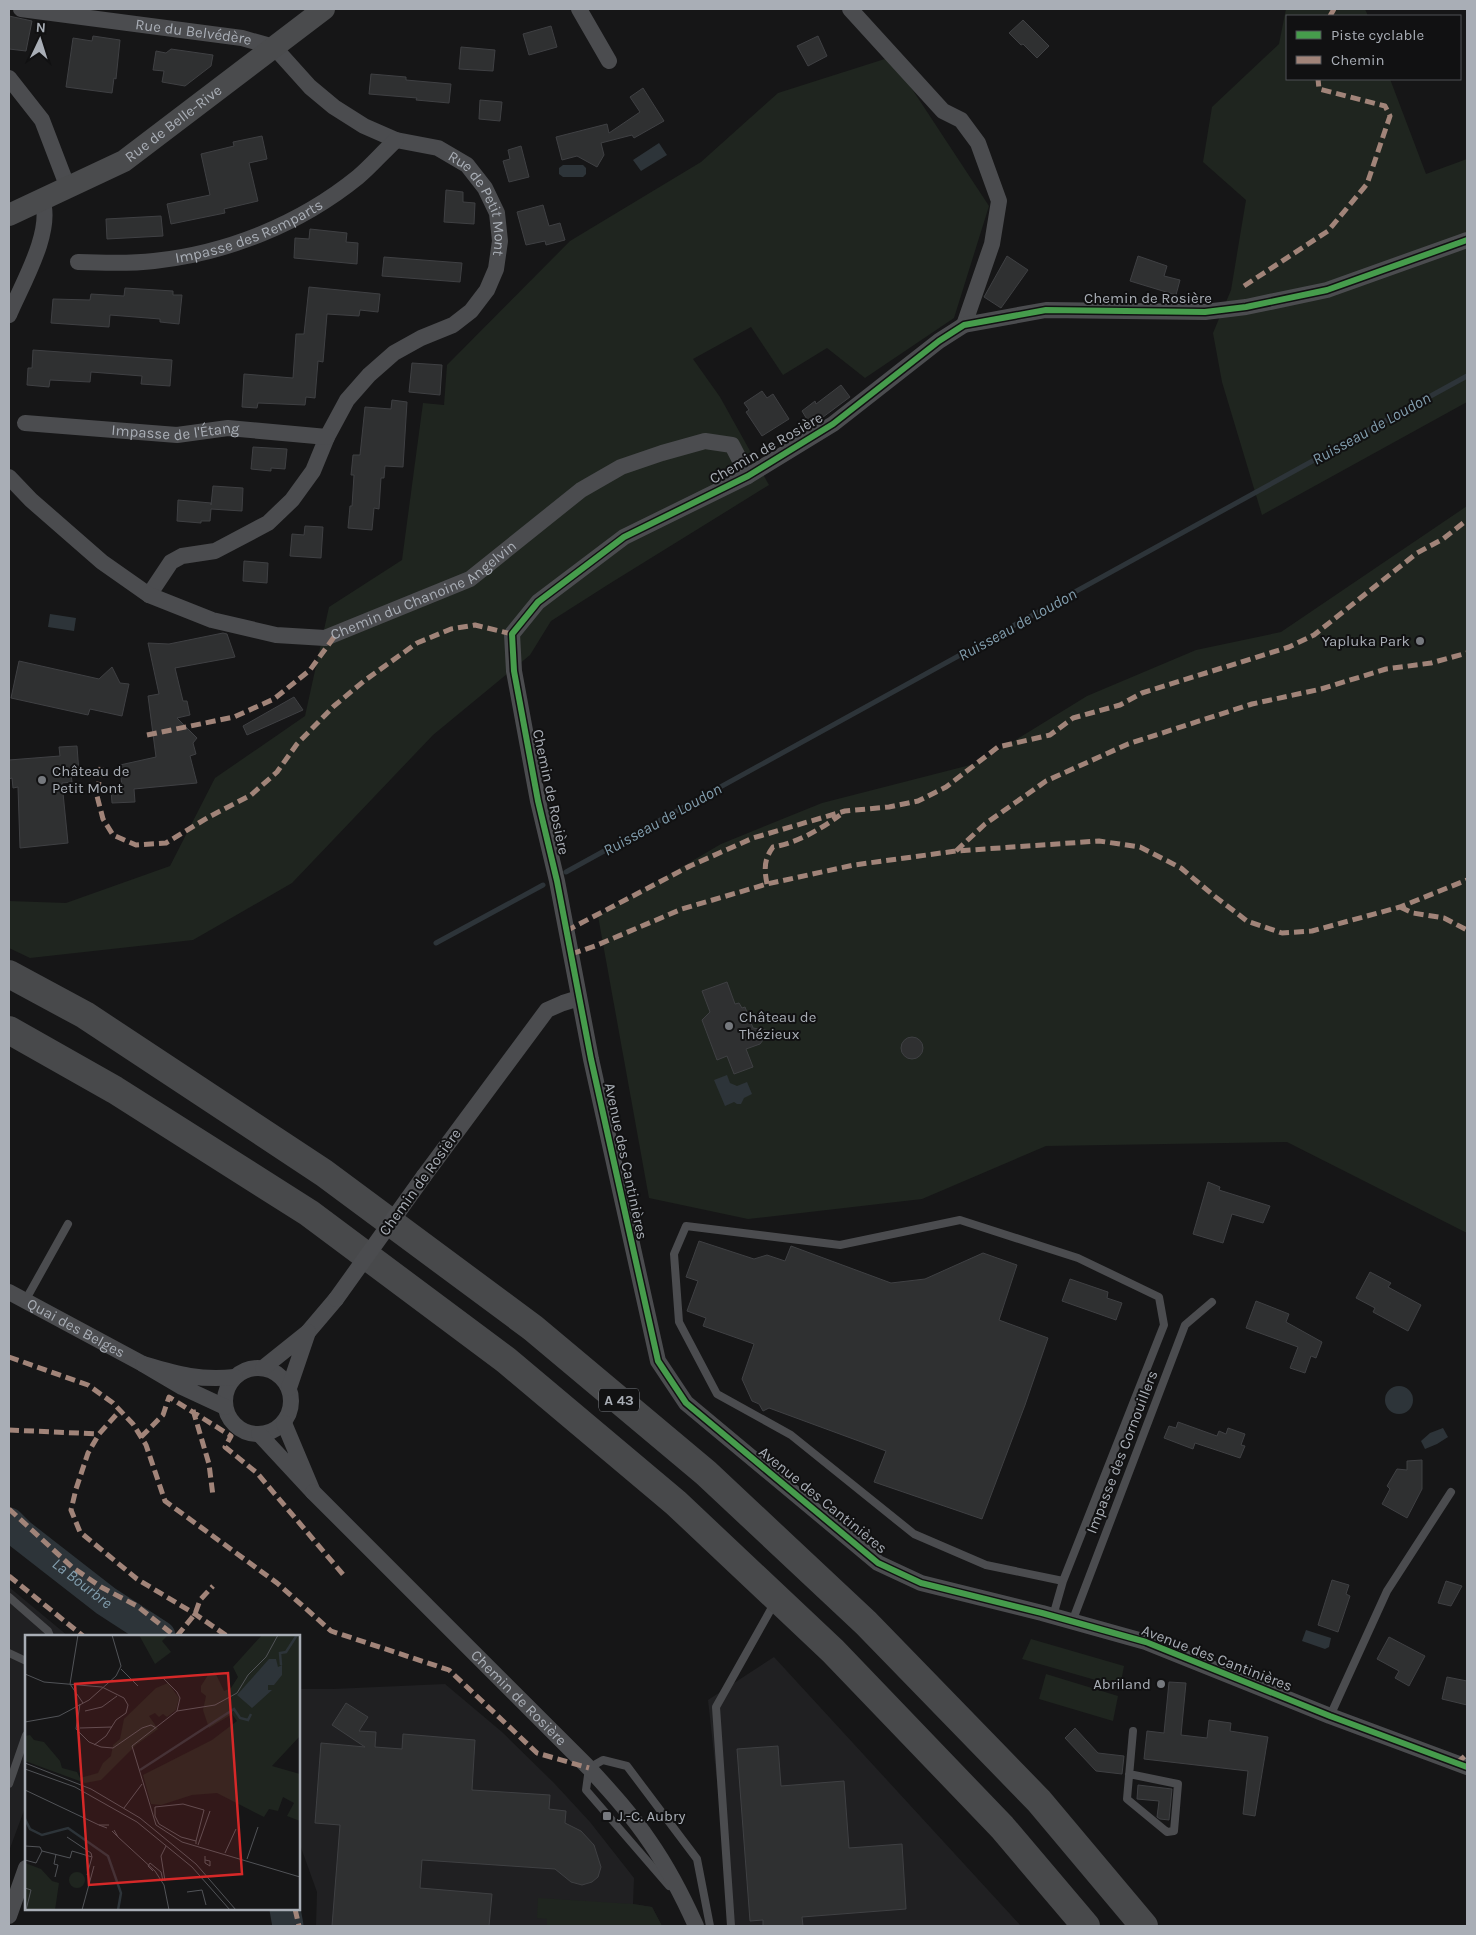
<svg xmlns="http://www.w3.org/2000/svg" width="1476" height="1935" font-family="Karla,sans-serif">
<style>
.built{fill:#202022}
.green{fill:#1f251f}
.water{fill:#2d3439}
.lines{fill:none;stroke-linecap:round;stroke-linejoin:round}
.stream{stroke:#2d3439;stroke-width:5}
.river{stroke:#2d3439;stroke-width:31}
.building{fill:#2f3031;stroke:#3f4043}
.lane{stroke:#4b4c4f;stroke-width:8}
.street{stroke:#4b4c4f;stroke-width:16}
.secondary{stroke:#4a4b4d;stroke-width:22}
.highway{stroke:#48494b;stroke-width:28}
.street-bridge{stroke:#4b4c4f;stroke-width:16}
.quiet{stroke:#a18479;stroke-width:5;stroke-dasharray:10 5;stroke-linecap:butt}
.cycleway-casing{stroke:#111112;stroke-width:9}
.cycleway{stroke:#469c4c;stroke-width:6}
.poi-dot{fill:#76797e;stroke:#111112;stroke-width:2}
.labels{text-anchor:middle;stroke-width:4;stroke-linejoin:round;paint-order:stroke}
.shield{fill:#111112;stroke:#7b7f85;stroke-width:1}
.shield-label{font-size:14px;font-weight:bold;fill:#a9aeb6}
.street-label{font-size:15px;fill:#a9aeb6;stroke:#111112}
.poi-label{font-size:15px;fill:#a9aeb6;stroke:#111112;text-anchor:start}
.water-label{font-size:16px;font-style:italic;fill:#829eae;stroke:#111112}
.inset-river{fill:none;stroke:#2d3439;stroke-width:2.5}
.inset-road{fill:none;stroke:#515357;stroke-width:1}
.view{fill:#d62828;fill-opacity:0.15;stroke:#d62828;stroke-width:2.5}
.inset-edge{fill:none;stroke:#a9aeb6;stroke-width:2.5}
</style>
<rect width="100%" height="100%" fill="#161617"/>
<path class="built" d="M9,1587L68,1636H26V1805L9,1851Z
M774,1657L1021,1926H733L708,1700Z
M445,1684L502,1732L554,1783L590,1822L634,1878L633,1904L652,1907L662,1926H316L317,1892L299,1842V1689H333Z"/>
<path class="green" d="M1286,9H1365L1368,16H1287V79H1390L1426,174L1467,159V402L1262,515L1222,382L1213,333L1231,290L1246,200L1203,162L1212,107L1279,44Z
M891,57L989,206L954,318L865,378L827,348L783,375L751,327L693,359L720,397L769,485L609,584L551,621L530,655L433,735L292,883L193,940L30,958L9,948V901L66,903L170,866L215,778L305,716L329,607L402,560L423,403L444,405L447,365L570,241L701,162L778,93Z
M1467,506V1233L1287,1142L1046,1146L922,1199L748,1219L649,1198L598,916L721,844L822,803L978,763L1087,696L1196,650L1281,632Z
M1031,1639L1124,1666L1120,1687L1022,1659Z
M1046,1674L1118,1696L1113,1721L1039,1699Z
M538,1898L633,1904L652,1907L662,1926H547V1919L537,1918Z"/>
<path class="water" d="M659,143L667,155L641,171L633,160Z
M563,165H583L586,168V174L583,177H563L559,174V168Z
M50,614L76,618L74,631L48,627Z
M727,1075L730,1083L737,1086L747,1082L752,1094L744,1098L741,1104H737L734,1102L725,1106L714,1080Z
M1385 1400a14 14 0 1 1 28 0a14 14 0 1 1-28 0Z
M1443,1428L1448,1437L1437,1444L1425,1449L1421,1441L1430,1433Z
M1306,1630L1331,1638L1329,1647L1325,1649L1302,1641Z"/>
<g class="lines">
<path class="stream" d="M566,872L1467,376
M436,943L543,885"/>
<g class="river">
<path id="s1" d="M9,1523L20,1534L106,1601L160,1636"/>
<path d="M285,1909L288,1926"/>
</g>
</g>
<path class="building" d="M9,16L32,21L26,51L9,49Z
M1023,20L1049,46L1037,58L1023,44L1021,45L1009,33Z
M551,26L557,47L529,55L523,34Z
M93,36L120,40L116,79L114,78L112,93L66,87L73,38L92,41Z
M818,36L827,56L808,66L797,46Z
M461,47L495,50L493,71L459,69Z
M171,49L213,55L211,66L185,86L162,82L164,71L153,70L156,51L166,53Z
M371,74L406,77V80L451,84L449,103L416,100L417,98L369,94Z
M643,88L664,121L634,138L632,135L601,143L604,155L597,167L577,156L562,160L556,137L607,124L609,133L640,112L630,97Z
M480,100L502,102L500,121L479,119Z
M262,136L267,159L249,163L258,201L224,209L225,213L171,224L167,204L210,195L201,154L234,146L233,142Z
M521,146L529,177L509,182L503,161L510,159L508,150Z
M446,190L463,192V202L475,203L474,224L444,222Z
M543,205L549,226L560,223L565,240L546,245L545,241L526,245L517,212Z
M161,216L163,236L107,239L106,219Z
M310,229L347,233L346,242L358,243L357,264L294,258L295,238L309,239Z
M1007,256L1028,270L1001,308L984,297Z
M1138,256L1167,266L1164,276L1180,280L1176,295L1130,281Z
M384,257L462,263L460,282L382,276Z
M309,287L380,294L378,312L360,310L359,316L327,314L323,362L318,361L315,398L306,397L305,405L258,403L257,408L242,407L244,374L293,378L296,334H304Z
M125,288L173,291V295H182L179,324L160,322V319L110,315L109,327L51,323L53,299L90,300L91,294L124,296Z
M33,350L172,360L170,386L141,384L142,376L91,372L90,382L50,380L49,387L27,385L28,368H32Z
M412,363L442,365L440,395L409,392Z
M841,385L850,397L811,426L802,411L815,401L816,404Z
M762,391L767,398L773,394L789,419L762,436L746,412L749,410L744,403Z
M392,400L407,402L403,467L385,466L384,478H381L379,509L374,508L372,530L348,528L350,506H352L354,475H351L353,455H360L365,407L391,409Z
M253,447L287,449L285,469L271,468V471L251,469Z
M213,486L243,488L242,511L211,509L210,521H201V523L177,521L178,500L211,503V505Z
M305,526L323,527L321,558L290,556L292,534L304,535Z
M244,561L268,563L267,583L243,581Z
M223,633L227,634L235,657L175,668L183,701H187L190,715L177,718L197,738L193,743L196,754L190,756L197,783L134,789L135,802L112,803L111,789L124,788H122L120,765L156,757L148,696L159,694L148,643L169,644Z
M19,661L99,679L112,667L120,683L129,684L122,716L90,709L88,715L11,698Z
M294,697L303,710L247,735L243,726Z
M77,746L79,773H71L72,782L62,783L68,843L20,848L18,787L13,788L12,778L9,779V760L60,756L59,747Z
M727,982L735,1004L739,1003L742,1008L745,1007L753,1028L770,1031L760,1044L746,1049L753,1067L734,1074L727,1056L717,1060L702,1020L710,1012L702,991Z
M901 1048a11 11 0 1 1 22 0a11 11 0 1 1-22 0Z
M1208,1182L1220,1187L1219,1190L1270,1206L1263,1223L1232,1214L1223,1243L1193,1234Z
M699,1241L754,1259L767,1255L785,1261L791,1246L891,1283L925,1279L983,1253L1017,1265L999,1320L1048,1338L1025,1405L982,1519L874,1482L886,1451L769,1408L763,1411L759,1404L752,1401L742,1379L754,1344L703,1326L706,1318L687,1311L698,1281L686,1277Z
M1370,1272L1391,1283L1388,1287L1421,1305L1408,1331L1373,1312L1375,1308L1356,1298Z
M1070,1279L1108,1292L1107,1298L1122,1303L1116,1320L1062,1301Z
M1256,1301L1289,1314L1286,1322L1322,1342L1316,1358L1311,1356L1305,1373L1290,1368L1298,1347L1246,1328Z
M1178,1422L1217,1436L1219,1431L1226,1434L1228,1428L1245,1434L1241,1445L1245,1446L1240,1458L1195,1443L1193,1449L1164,1438L1169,1426L1176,1428Z
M1422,1460V1489L1407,1518L1382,1504L1390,1489L1387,1486L1397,1469L1407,1470V1461Z
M1332,1580L1349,1585L1346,1594L1350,1596L1338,1632L1318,1625Z
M1446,1581L1462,1586L1451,1606L1438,1603Z
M1389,1637L1425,1656L1409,1686L1395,1678L1399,1671L1377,1659Z
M1447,1677L1467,1681V1705L1442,1699Z
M1169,1682L1186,1683L1181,1735L1207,1738L1209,1720L1231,1723L1230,1731L1268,1737L1255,1816L1243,1814L1248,1771L1144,1759L1147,1731L1164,1733Z
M346,1703L368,1717L359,1731L376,1732L375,1747L402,1749L403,1734L475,1740L472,1790L550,1795L549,1809L566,1811L565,1823L581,1831L594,1845L601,1867L598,1877L592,1882L582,1885L571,1882L555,1869L422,1860L420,1888L492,1894L489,1926H332L340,1825L315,1823L321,1743L365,1747L332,1725Z
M1075,1728L1098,1753L1124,1756L1122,1774L1096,1771L1065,1738Z
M778,1746L781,1786L844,1781L849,1848L902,1844L906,1909L802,1917L803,1926H763V1920L750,1921L737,1749Z
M1138,1785L1172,1789L1169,1820L1160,1819L1157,1817L1159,1801L1137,1799Z"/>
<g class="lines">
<path class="lane" d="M25,1301L68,1224
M9,1597L48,1631L50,1636
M1053,1616L1063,1581L986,1565L914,1534L791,1435L717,1394L679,1322L674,1254L686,1226L840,1245L960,1220L1078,1258L1159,1297L1164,1325L1063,1581
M1072,1622L1185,1325L1212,1302
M9,1653L26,1661
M1330,1716L1387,1591L1451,1492
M1129,1774L1178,1784L1174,1831L1167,1832L1127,1799L1133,1731
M9,1784L26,1735
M669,1886L586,1790L589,1768L603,1760L627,1766L697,1859L710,1926
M731,1926L716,1707L775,1602"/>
<g class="street">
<path id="s2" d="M21,9L242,38L274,47L310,87L334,107L364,126L396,140L438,148L467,165L485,188L497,213L500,241L496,269L487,290L471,311L453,325L421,338L394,353L369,375L347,400L327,437L313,471L292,500L268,523L215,551L182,556L171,562L149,595"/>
<path d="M579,9L609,61"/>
<path d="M850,9L943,111L961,120L978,143L999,201L992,244L964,325"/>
<path d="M9,78L42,120L68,188"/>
<path d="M1467,240L1327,290L1246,307L1205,312L1046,310L964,325L939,341L833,424L748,476L624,537L538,602L512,634L514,671L538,801L557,881L591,1059L658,1361L686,1403L878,1563L921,1583L1042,1613L1146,1642L1330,1716L1467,1767"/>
<path id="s3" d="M78,262C103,263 129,264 154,261C228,253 300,224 358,177C371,166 383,152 396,140"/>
<path d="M9,315C21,286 54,231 42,200"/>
<path id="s4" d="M25,423L177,435L228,428L327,437"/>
<path id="s5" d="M9,477L31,500L102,562L149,595L212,620L276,635L325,638L470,579L581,490L621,467L662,453L705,441L732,445L748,476"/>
<path d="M424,1176L547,1010L563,1003L579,998"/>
<path id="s6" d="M9,1292L143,1364"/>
<path d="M308,1332L336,1299"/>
<circle cx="258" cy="1401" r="33"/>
<path d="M263,1368L308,1332L289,1388"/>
<path d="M225,1407L182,1387L143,1364C177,1374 199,1381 235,1377"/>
<path d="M259,1434L313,1492L284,1423"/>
<path id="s7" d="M313,1492L589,1768C610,1791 632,1815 650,1842C668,1868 683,1897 696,1926"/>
<path d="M9,1916L26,1868"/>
</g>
<path class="secondary" id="s8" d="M9,215L124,161L324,9"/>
<path class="highway" d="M9,974L85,1015L324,1173L533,1328L706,1473L866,1623L1039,1801L1144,1926
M9,1030L115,1090L309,1213L506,1360L676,1503L833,1651L1002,1827L1086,1926"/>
<path class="street-bridge" d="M336,1299L424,1176"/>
<path class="quiet" d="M1330,16L1334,9
M1244,286L1328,231L1367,184L1390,116L1385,106L1319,89L1318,79
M147,735L234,717L274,699L310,670L337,633
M101,767L97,796L103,819L113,835L136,845L166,843L207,818L251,795L277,772L297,744L334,706L364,681L417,643L451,629L475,625L512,634
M956,851L985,824L1046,781L1128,744L1252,704L1321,689L1386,669L1431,663L1467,653
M767,884C764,869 764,859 773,847C797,843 821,829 840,815
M1400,907L1413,913L1444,918L1467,930
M566,931L690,866L753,838L845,811L889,807L918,801L946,787L998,747L1050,735L1073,718L1120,705L1142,693L1289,647L1314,635L1417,553L1443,539L1467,520
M571,954L595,946L682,909L767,884L854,865L956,851L1099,841L1140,847L1181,868L1213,895L1247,921L1282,933L1312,931L1400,907L1467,880
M9,1357L88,1385L113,1403L133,1424L146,1445L165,1501L277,1583L331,1631L449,1670L537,1753L589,1768
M193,1410L209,1464L213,1496
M116,1415L99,1434L88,1453L76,1489L71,1510L80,1532L137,1579L195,1614L227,1636
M9,1430L99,1434
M141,1437L163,1415L169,1397L231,1436L225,1447L257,1473L346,1578
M9,1509L72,1567L101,1587L137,1606L175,1636
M9,1576L83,1636
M177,1636L195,1614L200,1600L213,1586
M1457,1763L1467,1754
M295,1909L299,1926"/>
<defs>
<path id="cycleway" d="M1467,240L1327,290L1246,307L1205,312L1046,310L964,325L939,341L833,424L748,476L624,537L538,602L512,634L514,671L538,801L557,881L591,1059L658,1361L686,1403L878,1563L921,1583L1042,1613L1146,1642L1330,1716L1467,1767"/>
</defs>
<use href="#cycleway" class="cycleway-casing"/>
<use href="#cycleway" class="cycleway"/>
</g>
<g class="poi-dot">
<circle cx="1420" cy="641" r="5"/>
<circle cx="42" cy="780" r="5"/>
<circle cx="729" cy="1026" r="5"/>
<circle cx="1161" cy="1684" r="5"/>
<rect x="602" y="1811" width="10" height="10" rx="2.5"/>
</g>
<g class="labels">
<rect class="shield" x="599" y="1388.5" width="40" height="23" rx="4"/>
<g class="shield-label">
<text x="619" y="1405">A 43</text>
</g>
<g class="street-label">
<text dy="5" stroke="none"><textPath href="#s2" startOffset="174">Rue du Belvédère</textPath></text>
<text dy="5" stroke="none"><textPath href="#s8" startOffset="189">Rue de Belle-Rive</textPath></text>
<text dy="5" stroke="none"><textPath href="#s2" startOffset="528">Rue de Petit Mont</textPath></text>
<text dy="5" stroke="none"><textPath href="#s3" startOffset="176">Impasse des Remparts</textPath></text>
<text x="1148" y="303">Chemin de Rosière</text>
<text dy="5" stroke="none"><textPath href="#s4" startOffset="151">Impasse de l'Étang</textPath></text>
<text transform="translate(766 448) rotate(-30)" y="5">Chemin de Rosière</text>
<text dy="5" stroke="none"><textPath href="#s5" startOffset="476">Chemin du Chanoine Angelvin</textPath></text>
<text transform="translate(551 792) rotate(78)" y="5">Chemin de Rosière</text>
<text transform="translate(626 1161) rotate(78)" y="5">Avenue des Cantinières</text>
<text transform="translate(420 1182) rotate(-54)" y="5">Chemin de Rosière</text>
<text dy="5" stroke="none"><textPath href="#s6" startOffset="76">Quai des Belges</textPath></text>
<text transform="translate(1122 1452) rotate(-69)" y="5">Impasse des Cornouillers</text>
<text transform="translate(823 1500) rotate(39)" y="5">Avenue des Cantinières</text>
<text transform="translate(1217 1658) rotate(21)" y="5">Avenue des Cantinières</text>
<text dy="5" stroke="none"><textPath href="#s7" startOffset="291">Chemin de Rosière</textPath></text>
</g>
<g class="poi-label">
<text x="1410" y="646" text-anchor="end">Yapluka Park</text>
<text x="52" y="776">Château de<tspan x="52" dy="17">Petit Mont</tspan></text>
<text x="739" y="1022">Château de<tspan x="739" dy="17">Thézieux</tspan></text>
<text x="1151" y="1689" text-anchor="end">Abriland</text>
<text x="617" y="1821">J.-C. Aubry</text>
</g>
<g class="water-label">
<text transform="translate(1371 428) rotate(-29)" y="6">Ruisseau de Loudon</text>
<text transform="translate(1017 624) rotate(-29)" y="6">Ruisseau de Loudon</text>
<text transform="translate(662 819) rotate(-29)" y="6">Ruisseau de Loudon</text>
<text dy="6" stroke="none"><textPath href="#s1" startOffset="95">La Bourbre</textPath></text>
</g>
</g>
<g transform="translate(25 1635)">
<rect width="275" height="275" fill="#161617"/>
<path d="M114,0H143L137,6L146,17L130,29ZM237,0H275V101L247,131L275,139V186L262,181L269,168L258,162L253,176L244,174L239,182L192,158L167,160L136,170L126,169L118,140L187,105L212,86L207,79L184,93L178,75L181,61L176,57V51L183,40L190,37L199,56L206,53L213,42L208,32ZM143,48L154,63L151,75L142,82L138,79L134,82L130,78L124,81L133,94L111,110L76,145L60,148L0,126V101L5,100L9,105L19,107L35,126L37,133L52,137L55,143L73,138L78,128L86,121L88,110L95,104L99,84L131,53ZM0,228L16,234L27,246L34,248L30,275H0ZM44 245a8 8 0 1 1 16 0a8 8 0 1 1-16 0Z" fill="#1f251f"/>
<path d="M244,24H251L253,32L257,30V40L249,50H243V55H247L227,73L212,60Z" fill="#2d3439"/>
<path class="inset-river" d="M256,30L255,18L261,17L272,0M115,135L209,74L215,83L223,85L226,79M0,184L5,194L17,200L43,193L83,221L96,258L93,275"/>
<path class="inset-road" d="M253,0L241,22L223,40L212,58L190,70L152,76L107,111L131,190L157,207L275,242M96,34L113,51M0,39L19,47L77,52L99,63L103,70L101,78L91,85L81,101L69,110M137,42L152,57L155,63L152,76M45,49L53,0M45,49L58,68M55,69L51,94L64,107L76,112L88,113L117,93L126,90L131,93M60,76L77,72L92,61M0,87L34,81L64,65L91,41L96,31L87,0M55,93L87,92M0,128L66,154L115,183L171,229L211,275M0,134L50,152L112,187L167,232L205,275M0,155L74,190M99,173L117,149M82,193L74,190H84M87,196L93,202L89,195M42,202L66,218L67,222M93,202L130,236L139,250L144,275M171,209V206L156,202L134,189L130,181V172L158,169L179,175L171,206M173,210L185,176M0,211L15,212L17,216L11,228L0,225M17,216L45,223L47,216L67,222L62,240M200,218L211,194M222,224L233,192M180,225L185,226V231L180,228V221M128,236L123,231L125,228L136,237L138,246M30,242L33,230L29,229L31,219M140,246L136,221L141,211M0,253L6,255L1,275M162,257L177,255L181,270M57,275L69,231"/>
<path class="view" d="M203,38L217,239L64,250L50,49Z"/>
<rect width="275" height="275" class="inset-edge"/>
</g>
<rect width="1476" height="1935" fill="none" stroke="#a9aeb6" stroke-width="20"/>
<rect x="1286" y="15" width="175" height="65" fill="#111112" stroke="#4e5054"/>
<rect x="1296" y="31" width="25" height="8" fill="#469c4c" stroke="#4e5054"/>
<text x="1331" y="40" font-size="15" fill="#a9aeb6">Piste cyclable</text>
<rect x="1296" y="56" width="25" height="8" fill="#a18479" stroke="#4e5054"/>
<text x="1331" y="65" font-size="15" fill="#a9aeb6">Chemin</text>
<g transform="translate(40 40) rotate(4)" stroke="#111112" stroke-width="4" paint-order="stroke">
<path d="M0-4L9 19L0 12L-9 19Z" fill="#a9aeb6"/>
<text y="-8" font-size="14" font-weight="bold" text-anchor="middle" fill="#a9aeb6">N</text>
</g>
</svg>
